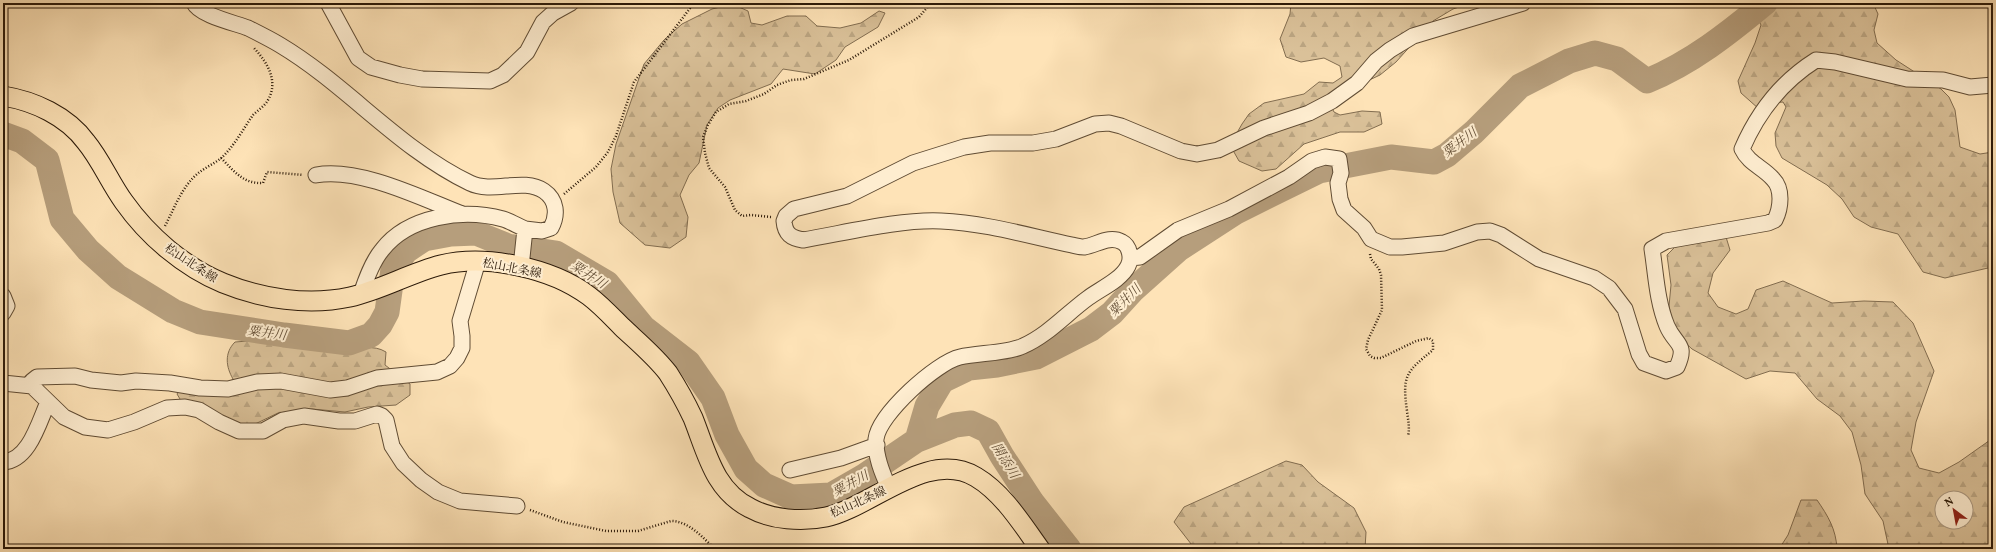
<svg xmlns="http://www.w3.org/2000/svg" width="1996" height="552" font-family="Vollkorn,'Noto Serif JP',serif">
<style>
.forest{fill:url(#forest-firs);stroke:#826d50;fill-rule:evenodd}
.lines{fill:none;stroke-linecap:round;stroke-linejoin:round}
.river{stroke:#b69e7c;stroke-width:25}
.minor-casing{stroke:#604c34;stroke-width:17}
.major-casing{stroke:#2b1908;stroke-width:21}
.path{stroke:#2b1908;stroke-width:2.5;stroke-dasharray:1 2;stroke-linecap:butt}
.minor{stroke:#feedd0;stroke-width:15}
.major{stroke:#fee3b7;stroke-width:19}
.labels{text-anchor:middle;stroke-width:4;stroke-linejoin:round;paint-order:stroke}
.street-label{font-size:12px;fill:#2b1908;stroke:#feedd0}
.water-label{font-size:13px;font-style:italic;fill:#634e36;stroke:#feedd0}
</style>
<defs>
<pattern id="forest-firs" width="22" height="20" patternUnits="userSpaceOnUse"><rect width="22" height="20" fill="#dac199"/><path d="M5 1l3.5 6h-7zM16 11l3.5 6h-7z" fill="#bba582"/></pattern>
</defs>
<rect width="100%" height="100%" fill="#fee3b7"/>
<filter id="stains"><feTurbulence type="fractalNoise" baseFrequency=".005" numOctaves="4"/><feColorMatrix values="0 0 0 0 .2 0 0 0 0 .09 0 0 0 0 .02 0 0 0 .5 -.17"/></filter>
<radialGradient id="worn" r=".72"><stop offset=".6" stop-color="#630" stop-opacity="0"/><stop offset="1" stop-color="#630" stop-opacity=".3"/></radialGradient>
<path class="forest" d="M1291,3H1471L1453,9L1433,21L1396,62L1380,75L1365,82L1331,106L1334,112L1340,115L1362,111L1380,112L1382,124L1364,132H1340L1304,144L1276,169L1262,171L1239,161L1230,145L1242,124L1249,114L1264,103L1304,94L1319,82L1333,83L1342,77L1340,66L1324,58L1301,62L1286,57L1280,39L1290,14Z
M1750,3H1873L1878,14L1874,30L1877,43L1896,60L1941,89L1949,97L1955,110L1960,147L1980,154L1993,152V265L1988,268L1945,278L1923,272L1898,234L1871,227L1854,217L1842,199L1827,185L1782,158L1776,146L1775,133L1786,107L1783,102L1771,103L1759,109L1741,93L1738,81L1755,43L1761,25Z
M732,4L748,11L751,23L762,25L787,16H806L817,26L840,28L861,23L879,11L885,13L878,27L845,47L836,60L815,74L783,69L771,84L730,100L718,108L707,125L699,163L689,175L680,195L688,217L686,237L670,248L645,245L620,223L613,192L611,169L616,144L644,64L664,40L682,24L712,9Z
M1726,237L1730,250L1713,273L1708,293L1718,307L1736,314L1748,309L1756,290L1783,281L1832,303L1864,301L1893,302L1913,323L1934,371L1916,422L1911,450L1919,468L1939,473L1959,462L1993,438V549H1889L1883,521L1865,494L1861,465L1852,432L1840,416L1817,399L1795,373L1770,371L1746,379L1692,349L1674,332L1669,306L1671,285L1667,255L1675,247ZM1942,498H1966V522H1942Z
M261,340C289,346 316,353 345,351C360,349 373,344 386,352L385,365L410,384V395L396,405L368,407L345,412L312,409L278,413L255,424H239L183,404L177,394L183,385H226L233,379C226,367 224,353 235,342Z
M1286,461L1302,465L1318,482L1354,508L1366,532L1365,549H1195L1174,522L1184,507Z
M1801,500H1817C1828,516 1836,529 1837,549H1779L1788,535Z"/>
<g class="lines">
<path class="river" d="M3,134L22,141L47,160L62,219L88,250L118,277L173,311L200,322L284,335L349,343L371,335L380,325L387,312L393,269L406,251L424,239L451,234L476,233L508,246L556,253L607,283L643,327L688,362L713,398L727,435L746,469L764,485L791,497L831,495L864,476L917,440L927,406L942,381L969,368L997,365L1036,357L1091,329L1112,313L1132,291L1179,249L1236,212L1276,192L1319,171L1391,157L1434,162L1447,155L1474,132L1520,86L1569,61L1595,53L1617,59L1647,81C1691,63 1729,33 1765,3
M917,440L955,425L971,423L988,431L1002,456L1032,502L1069,549"/>
<defs>
<path id="minor" d="M194,3C199,15 235,23 248,28C258,33 270,39 280,45C347,85 399,149 470,183C493,194 523,177 544,191C557,200 558,215 551,228L542,231L525,229L521,267
M328,3L358,58L371,67L400,75L422,79L490,81L503,75L527,52L543,22L553,13L571,3
M316,175C359,167 421,198 462,214
M1130,258L1140,257L1178,230L1229,209L1289,177L1312,161L1325,157L1339,159L1341,173L1338,183L1340,199L1344,210L1364,228L1371,239L1390,247H1402L1444,243L1477,232L1490,231L1501,235L1539,259L1594,278L1609,288L1625,309L1639,354L1644,363L1666,371L1677,367C1688,343 1675,345 1667,326C1657,302 1656,275 1652,249L1666,241L1768,223L1775,220C1781,208 1783,189 1773,179C1763,167 1749,164 1742,149C1758,112 1781,82 1816,60L1835,62L1907,79L1943,80L1970,87L1993,85
M478,261L460,321L462,336V348L457,358L450,366L437,372L377,378L347,388L330,390L281,381L257,382L228,389L200,388L170,383L136,381L121,383L91,380L75,376L37,377L32,381V386L64,417L85,427L108,430L134,422L167,408L185,407L199,410L219,422L239,431H263L283,420L304,416L339,421H355L377,414L382,416L386,420L392,446L403,463L421,480L438,492L460,501L517,506
M361,294C366,279 372,262 382,250C408,216 463,208 503,219C510,221 518,226 525,229
M3,296L7,306L3,313
M3,383L32,386
M3,462C29,461 39,422 48,402
M790,470L841,458L877,445
M889,488C882,473 875,456 876,439C879,414 937,362 960,357C977,353 1009,353 1023,346C1048,335 1066,314 1088,298C1100,289 1121,280 1128,266C1132,259 1130,246 1122,242C1109,235 1097,245 1084,247C1081,247 1076,246 1072,245C1029,236 986,223 941,221C900,219 845,233 803,240C791,238 785,234 784,221L786,216L794,209L847,196L913,163L964,147L990,143H1033L1056,139L1095,124L1109,123L1121,126L1181,151L1197,154L1218,150L1264,128L1309,113L1332,101L1357,83L1376,61L1390,50L1413,36L1523,3"/>
<path id="major" d="M3,96C34,101 67,116 86,142C101,160 110,183 124,202C148,236 184,267 223,283C262,299 308,306 350,297C381,290 410,273 441,265C486,254 552,268 589,296C601,305 612,317 622,327C638,342 655,356 668,373C677,387 686,403 693,418C707,453 714,490 750,508C772,520 802,522 826,517C872,507 928,448 976,477C1003,493 1022,524 1040,549"/>
</defs>
<use href="#minor" class="minor-casing"/>
<use href="#major" class="major-casing"/>
<path class="path" d="M584,5L606,3
M221,158C234,171 243,184 263,183L267,172L303,175
M564,194L596,167L608,152L616,136L634,82L694,3
M771,217L751,215L742,216L735,210L725,187L709,168L705,153L703,137L708,125L716,112L729,104L746,101L764,94L777,85L791,80L804,79L849,60L919,17L931,3
M165,226C174,209 181,189 195,176C202,169 212,165 220,159C234,147 243,129 253,115C258,110 265,106 268,100C279,81 267,62 254,48
M1370,254L1371,259L1379,269L1381,275L1382,310L1368,340L1366,349L1370,356L1374,358H1381L1416,341L1429,338L1433,341V350C1406,372 1402,375 1407,411C1408,420 1410,427 1408,436
M530,510L563,522L606,531H638L671,521C689,521 703,538 715,549"/>
<use href="#minor" class="minor"/>
<use href="#major" class="major"/>
</g>
<g class="labels">
<g class="street-label">
<text transform="translate(191 263) rotate(33)" y="4">松山北条線</text>
<text transform="translate(512 268) rotate(11)" y="4">松山北条線</text>
<text transform="translate(858 502) rotate(-24)" y="4">松山北条線</text>
</g>
<g class="water-label">
<text transform="translate(1459 142) rotate(-37)" y="5">粟井川</text>
<text transform="translate(589 274) rotate(33)" y="5">粟井川</text>
<text transform="translate(1124 300) rotate(-45)" y="5">粟井川</text>
<text transform="translate(267 332) rotate(8)" y="5">粟井川</text>
<text transform="translate(1006 460) rotate(58)" y="5">開添川</text>
<text transform="translate(850 483) rotate(-29)" y="5">粟井川</text>
</g>
</g>
<rect width="1996" height="552" fill="none" stroke="#fee3b7" stroke-width="16"/>
<rect x="4" y="4" width="1988" height="544" fill="none" stroke="#2b1908" stroke-width="2"/>
<rect x="8" y="8" width="1980" height="536" fill="none" stroke="#2b1908"/>
<g transform="translate(1954 510) rotate(328)"><circle r="19" fill="#feedd0" stroke="#aa9880"/>
<path d="M0-3L7 15L0 10L-7 15Z" fill="#8f2418"/>
<text y="-6" font-size="11" font-weight="bold" text-anchor="middle" fill="#2b1908">N</text>
</g>
<rect width="100%" height="100%" filter="url(#stains)"/>
<rect width="100%" height="100%" fill="url(#worn)"/>
</svg>
